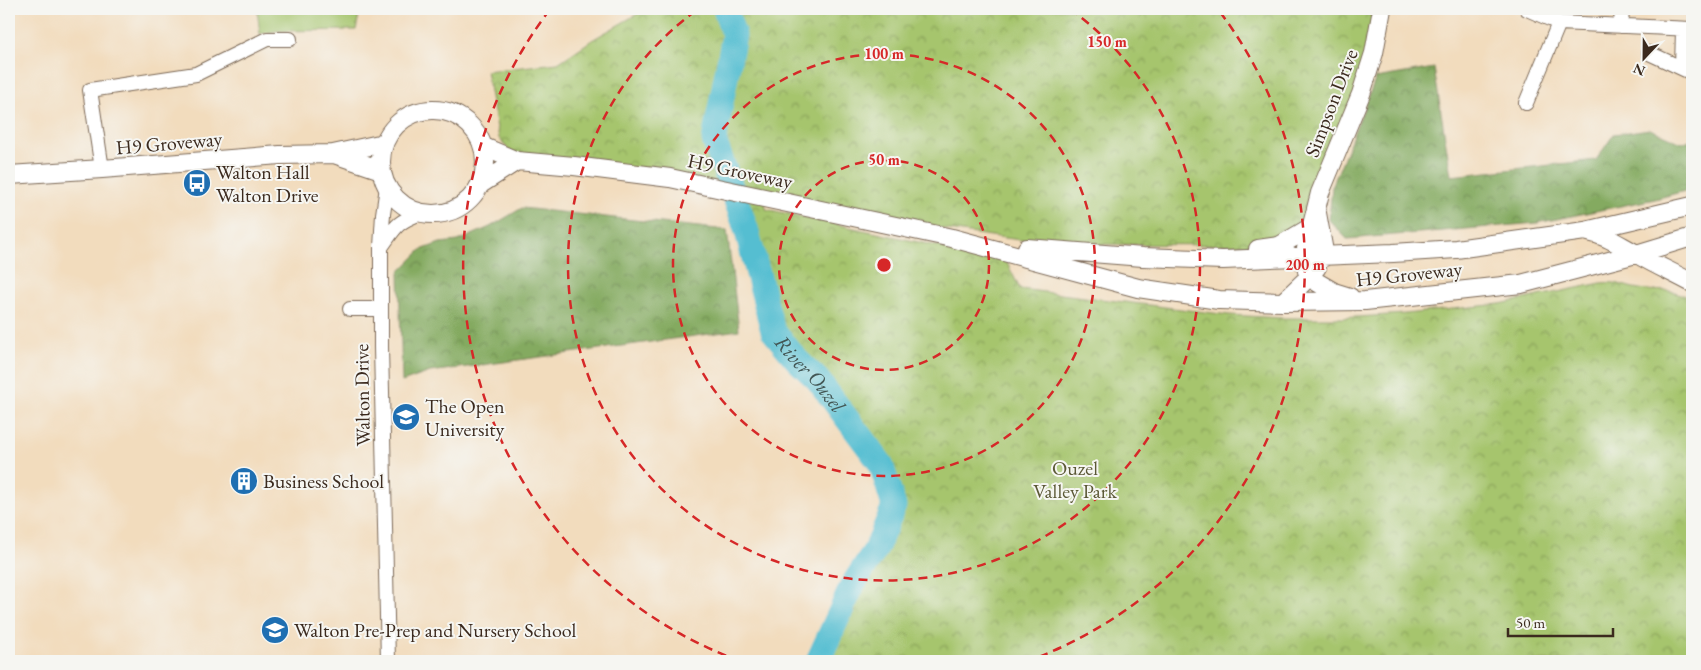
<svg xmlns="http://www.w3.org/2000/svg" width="1701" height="670" font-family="'EB Garamond',serif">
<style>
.grass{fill:#a6c56d;stroke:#707846}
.forest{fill:url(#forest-crowns);stroke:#606a3f}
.park{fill:url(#park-crowns);stroke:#707846}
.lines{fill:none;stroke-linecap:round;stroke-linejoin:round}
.river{stroke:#55bed1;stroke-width:25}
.minor-casing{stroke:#7b6856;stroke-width:16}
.tertiary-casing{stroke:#7b6856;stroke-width:20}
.minor{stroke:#fff;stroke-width:14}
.tertiary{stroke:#fff;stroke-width:18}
.ring{fill:none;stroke:#d62828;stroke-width:2.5;stroke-dasharray:9 6}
.labels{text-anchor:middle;stroke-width:4;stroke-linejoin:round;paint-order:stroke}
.street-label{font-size:20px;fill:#3b2a1e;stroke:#f6f6f2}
.poi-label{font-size:20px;fill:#3b2a1e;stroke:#f6f6f2;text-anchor:start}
.park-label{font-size:20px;fill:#5b5836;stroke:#f6f6f2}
.water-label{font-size:21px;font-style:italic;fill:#435654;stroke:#f6f6f2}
.centre{fill:#d62828;stroke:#f6f6f2;stroke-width:2.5}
.ring-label{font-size:15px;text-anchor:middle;font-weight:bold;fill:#d62828;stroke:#f6f6f2;stroke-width:4;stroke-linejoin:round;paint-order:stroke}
</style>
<defs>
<pattern id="forest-crowns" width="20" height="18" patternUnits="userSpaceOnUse" patternTransform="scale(1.25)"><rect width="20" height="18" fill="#84aa60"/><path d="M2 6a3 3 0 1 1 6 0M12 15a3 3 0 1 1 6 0" fill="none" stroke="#6d8b4f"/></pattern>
<pattern id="park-crowns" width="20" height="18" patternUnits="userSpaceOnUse" patternTransform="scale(1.25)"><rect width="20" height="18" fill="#a6c56d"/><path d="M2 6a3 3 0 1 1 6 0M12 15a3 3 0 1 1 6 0" fill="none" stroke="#88a059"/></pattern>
</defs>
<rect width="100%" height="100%" fill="#f6f6f2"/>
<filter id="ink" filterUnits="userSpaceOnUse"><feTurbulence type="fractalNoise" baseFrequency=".02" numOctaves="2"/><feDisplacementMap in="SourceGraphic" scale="10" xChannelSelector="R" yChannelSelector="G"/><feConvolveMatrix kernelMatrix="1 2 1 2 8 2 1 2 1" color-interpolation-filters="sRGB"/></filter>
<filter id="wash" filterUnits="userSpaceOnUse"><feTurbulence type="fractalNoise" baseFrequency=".0096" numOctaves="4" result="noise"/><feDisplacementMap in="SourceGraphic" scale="20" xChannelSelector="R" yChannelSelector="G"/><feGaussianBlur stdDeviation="1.12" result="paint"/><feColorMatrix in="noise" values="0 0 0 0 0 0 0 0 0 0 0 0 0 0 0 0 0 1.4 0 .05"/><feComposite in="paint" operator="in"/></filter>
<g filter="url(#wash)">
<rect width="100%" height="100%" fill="#f2dcbd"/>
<path class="grass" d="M257,9H360L356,30L276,31L260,34Z"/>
<path class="forest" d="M1434,68L1451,176L1596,160L1614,134L1650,129L1682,143L1692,139V189L1655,199L1537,223L1347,239L1329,220L1332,187L1376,78Z
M522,208L727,230L739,330L430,372L402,382L399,272L421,250L440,243L458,241L490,227Z"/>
<path class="park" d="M642,9H1382L1317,211L1280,238L1253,245L1049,244L955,231L765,199L766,209L1006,261L1020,289L1229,315L1281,318H1341L1405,314L1500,304L1601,283C1618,281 1624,287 1639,289C1662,293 1670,286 1692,300V661H818L853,584L876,549L894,506L881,464L818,380L797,360L773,331L746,228L733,192L517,161L499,138L486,71L558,63L592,40L641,12Z"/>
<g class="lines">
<path class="river" id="s1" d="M725,9L734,35L714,140L746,228L773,331L797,360L818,380L881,464L894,506L876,549L853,584L818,661"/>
</g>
</g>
<g filter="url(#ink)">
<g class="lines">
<defs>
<path id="minor" d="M1527,9L1559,23L1692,29
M1621,26L1622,9
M1649,53L1692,73
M1682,68L1683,29
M1526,103L1559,23
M102,169L90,90L196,74L267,39H290
M387,187L383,214L381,247V347L388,661
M382,246C396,226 397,222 421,213
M350,309H381"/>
<path id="tertiary" d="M381 162a52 52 0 1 1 104 0a52 52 0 1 1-104 0Z
M484,147L517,161L574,166L670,178L952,238L1138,288L1219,300L1283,302L1365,301L1521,284L1636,254L1692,237
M334,154L381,170
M9,175L102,169L280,155L333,154L384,143
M481,184L517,161
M1317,213L1325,257
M1588,232C1608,236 1619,245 1637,254C1655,265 1674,273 1692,283
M1027,248L1143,257L1223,260L1393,253L1456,249L1585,231L1692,206
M1258,249L1279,246L1311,227
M1350,297L1334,292L1315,281L1307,271L1304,257L1320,193L1361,94L1374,53L1382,9
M1283,302L1310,276L1317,267"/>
</defs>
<use href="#minor" class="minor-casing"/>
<use href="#tertiary" class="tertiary-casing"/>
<use href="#minor" class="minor"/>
<use href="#tertiary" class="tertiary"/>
</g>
</g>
<g class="ring">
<circle cx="884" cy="265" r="105"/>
<circle cx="884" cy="265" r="211"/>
<path d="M1070 9A316 316 0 1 1 698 9"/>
<path d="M740 661A421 421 0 0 1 548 12M1220 12A421 421 0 0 1 1028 661"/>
</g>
<defs>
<symbol id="bus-disc" viewBox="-11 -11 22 22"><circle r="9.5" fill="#1f6fb2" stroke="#f6f6f2"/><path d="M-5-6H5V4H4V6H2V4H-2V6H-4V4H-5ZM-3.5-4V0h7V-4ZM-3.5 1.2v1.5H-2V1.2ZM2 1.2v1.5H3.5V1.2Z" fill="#fff"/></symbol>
<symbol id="university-disc" viewBox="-11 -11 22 22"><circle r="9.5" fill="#1f6fb2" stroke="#f6f6f2"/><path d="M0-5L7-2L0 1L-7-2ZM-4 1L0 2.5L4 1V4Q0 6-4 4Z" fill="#fff"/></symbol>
<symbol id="building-disc" viewBox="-11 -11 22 22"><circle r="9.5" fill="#1f6fb2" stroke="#f6f6f2"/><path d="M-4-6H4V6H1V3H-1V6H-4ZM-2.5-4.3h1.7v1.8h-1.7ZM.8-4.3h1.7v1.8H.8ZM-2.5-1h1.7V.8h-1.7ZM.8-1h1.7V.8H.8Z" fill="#fff"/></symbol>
<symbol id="school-disc" viewBox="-11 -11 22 22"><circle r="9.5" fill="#1f6fb2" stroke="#f6f6f2"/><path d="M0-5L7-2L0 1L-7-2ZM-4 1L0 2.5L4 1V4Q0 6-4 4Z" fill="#fff"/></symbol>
</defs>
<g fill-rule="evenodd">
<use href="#bus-disc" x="181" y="167" width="32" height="32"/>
<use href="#university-disc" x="390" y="401" width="32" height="32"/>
<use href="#building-disc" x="228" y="465" width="32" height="32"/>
<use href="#school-disc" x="259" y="614" width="32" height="32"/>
</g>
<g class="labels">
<g class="street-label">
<text transform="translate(1331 103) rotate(-69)" y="7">Simpson Drive</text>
<text transform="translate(169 143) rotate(-5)" y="7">H9 Groveway</text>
<text transform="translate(740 171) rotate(12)" y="7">H9 Groveway</text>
<text transform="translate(1409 274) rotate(-6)" y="7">H9 Groveway</text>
<text transform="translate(362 395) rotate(-91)" y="7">Walton Drive</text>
</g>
<g class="poi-label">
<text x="216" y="179">Walton Hall<tspan x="216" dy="23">Walton Drive</tspan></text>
<text x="425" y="413">The Open<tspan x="425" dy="23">University</tspan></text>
<text x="263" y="488">Business School</text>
<text x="294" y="637">Walton Pre-Prep and Nursery School</text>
</g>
<g class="park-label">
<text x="1075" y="475">Ouzel<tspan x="1075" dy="23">Valley Park</tspan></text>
</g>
<g class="water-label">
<text dy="7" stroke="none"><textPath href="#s1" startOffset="391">River Ouzel</textPath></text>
</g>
</g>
<circle cx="884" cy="265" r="8" class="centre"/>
<g class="ring-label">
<text x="1107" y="47">150 m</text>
<text x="884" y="59">100 m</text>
<text x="884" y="165">50 m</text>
<text x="1305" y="270">200 m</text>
</g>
<rect width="1701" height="670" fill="none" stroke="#f6f6f2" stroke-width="30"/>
<g transform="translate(1644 58) rotate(202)" stroke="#f6f6f2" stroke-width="4" paint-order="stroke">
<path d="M0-4L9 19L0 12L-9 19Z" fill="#3b2a1e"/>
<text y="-8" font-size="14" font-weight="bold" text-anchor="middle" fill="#3b2a1e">N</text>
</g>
<path d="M1508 628v8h105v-8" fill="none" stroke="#3b2a1e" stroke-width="2.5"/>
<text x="1516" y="628" font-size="15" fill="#3b2a1e" stroke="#f6f6f2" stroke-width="4" paint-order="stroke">50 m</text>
</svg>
